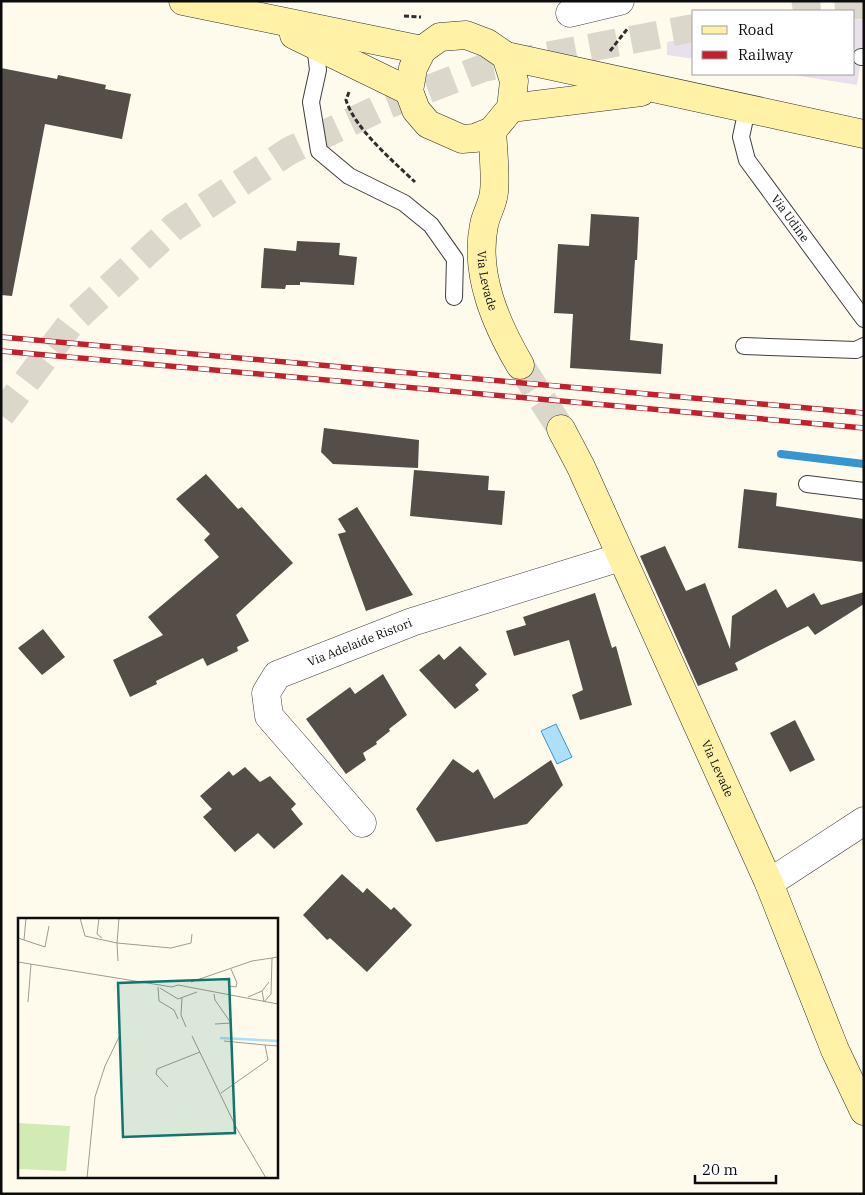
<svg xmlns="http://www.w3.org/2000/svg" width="865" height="1195" font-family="'IBM Plex Serif',serif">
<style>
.industrial{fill:#eae0ec}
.water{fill:#aedff8;stroke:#3397d2}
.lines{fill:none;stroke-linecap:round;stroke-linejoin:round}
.stream{stroke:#3397d2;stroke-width:8}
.building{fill:#554d48}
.secondary-tunnel{stroke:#dbd7ca;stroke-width:28;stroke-dasharray:28 14;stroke-linecap:butt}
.primary-tunnel{stroke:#dbd7ca;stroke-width:28;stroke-dasharray:28 14;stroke-linecap:butt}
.lane-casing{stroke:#3f3f3f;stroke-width:18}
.street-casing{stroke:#3f3f3f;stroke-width:29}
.secondary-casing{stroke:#2e2e2e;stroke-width:29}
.path{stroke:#2e2e2e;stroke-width:3;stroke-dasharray:5 2.5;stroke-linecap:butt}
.lane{stroke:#fff;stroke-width:16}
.street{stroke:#fff;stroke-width:28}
.secondary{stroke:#fff2a7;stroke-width:28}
.rail-casing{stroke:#c1202c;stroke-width:5.5}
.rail{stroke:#fff;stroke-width:4;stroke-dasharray:11;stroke-linecap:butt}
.labels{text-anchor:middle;stroke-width:5;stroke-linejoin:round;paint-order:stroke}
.street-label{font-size:12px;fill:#0c0c0c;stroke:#fff}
.inset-river{fill:none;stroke:#aedff8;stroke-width:2.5}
.inset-road{fill:none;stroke:#9e9b92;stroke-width:1}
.view{fill:#0f766e;fill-opacity:0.15;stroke:#0f766e;stroke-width:2.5}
.inset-edge{fill:none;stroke:#0c0c0c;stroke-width:2.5}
</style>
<rect width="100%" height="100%" fill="#fffbec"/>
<path class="industrial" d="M864,19V41L857,85L787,74H854V20Z
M694,37V59L667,55V42Z"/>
<path class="water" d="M556,724L572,757L557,764L541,731Z"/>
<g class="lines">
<path class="stream" d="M781,454L864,464"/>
</g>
<path class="building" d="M1,68L57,79L58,75L106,85L105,89L131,94L122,139L45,124L12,296L1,295Z
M591,214L639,217L637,260H635L630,340L663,344L661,374L570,368L573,314L554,313L558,244L589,246Z
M297,241L340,243L339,255L357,257L354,285L300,282V285H286L285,289L261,288L264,248L296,251Z
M324,428L419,440L418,468L333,464L321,452Z
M414,470L489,476L488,490L505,491L502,525L410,516Z
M206,474L238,509L242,507L293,563L236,615L249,641L237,647L238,651L207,666L203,658L156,681L157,684L130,697L113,660L163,635L148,617L219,557L204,540L210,534L176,499Z
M744,489L777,493L776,506L864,519V562L738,548Z
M357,507L413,595L366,611L338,534L346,532L338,519Z
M665,546L686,591L705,583L730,649L732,616L776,589L787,608L814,593L821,605L864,592V604L815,635L808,626L735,663L738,670L698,686L640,556Z
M595,593L612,648L616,646L632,705L580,720L572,695L583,690L569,640L514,656L506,631L526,625L523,617Z
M43,629L65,657L42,675L18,648Z
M460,646L487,674L475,685L479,690L455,709L419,670L439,654L444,660Z
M383,674L407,715L389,729L390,731L376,742L377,744L363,753L366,760L346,774L306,719L350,687L355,694Z
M795,720L815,760L790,772L770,733Z
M453,759L473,773L478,769L494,799L551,760L563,785L527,824L436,842L416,809Z
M245,767L260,782L270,776L296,804L291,809L303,824L274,849L258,833L235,852L203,817L212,809L200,796L229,771L233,776Z
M342,874L363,893L367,888L391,910L394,907L412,925L367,972L330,938L327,940L303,915Z"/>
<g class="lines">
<path class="secondary-tunnel" d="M520,365L561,429"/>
<path class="primary-tunnel" d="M793,11L810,8L864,5
M1,415L72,322L174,227L289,151L382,107L483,68L694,28"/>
<defs>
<g id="lane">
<path d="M315,45L318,70L311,102L319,151L349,176L404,203L431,225L455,259L454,297"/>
<path d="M861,57H864"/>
<path id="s1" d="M747,109L741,137L747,160L864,319"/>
<path d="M744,346L856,350L864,346"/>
<path d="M807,484L864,491"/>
</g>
<g id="street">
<path d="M570,13L620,1"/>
<path id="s2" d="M362,823L269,716L266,693L277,675L412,622L621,557"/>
<path d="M769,883L864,821"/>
</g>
<g id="secondary">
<path d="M183,1L422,50"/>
<path d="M294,35L409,91"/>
<path d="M506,56L514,81L511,108L492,131L475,138L462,139L428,124L416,110L409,91L413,68L422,50L440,37L466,35L487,43L506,56L864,134"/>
<path d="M511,108L641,92"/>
<path id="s3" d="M492,131C493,148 496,176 494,192C493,204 486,214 484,225C474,274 496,324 520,365"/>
<path id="s4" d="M561,429L581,467L769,883L835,1050L864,1111"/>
</g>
</defs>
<use href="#lane" class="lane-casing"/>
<use href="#street" class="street-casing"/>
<use href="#secondary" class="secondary-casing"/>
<path class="path" d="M404,16L421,17
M610,51L628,28
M349,92L346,100C355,129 393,161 415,182"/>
<use href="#lane" class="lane"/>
<use href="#street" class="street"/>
<use href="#secondary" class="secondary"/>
<defs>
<path id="rail" d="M1,337L864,413
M1,351L864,428"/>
</defs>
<use href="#rail" class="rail-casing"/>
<use href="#rail" class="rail"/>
</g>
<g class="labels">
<g class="street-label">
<text dy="4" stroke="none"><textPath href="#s1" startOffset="125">Via Udine</textPath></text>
<text dy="4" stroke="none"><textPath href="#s3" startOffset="152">Via Levade</textPath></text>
<text dy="4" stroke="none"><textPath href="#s2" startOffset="275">Via Adelaide Ristori</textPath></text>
<text dy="4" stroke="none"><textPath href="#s4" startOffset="374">Via Levade</textPath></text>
</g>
</g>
<g transform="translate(18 918)">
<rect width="260" height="260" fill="#fffbec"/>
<path d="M0,205L52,208L48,253L0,251Z" fill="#d2eab4"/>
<path class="inset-river" d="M202,120L260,123"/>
<path class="inset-road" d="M62,0L67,18L99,25L100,43M81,0L79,16L84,20M101,0L99,25L153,30L173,25L174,16M0,20L27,29L31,8M6,22L8,0M0,44L154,69L160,67L260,86M173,64L234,43L254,40M211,68L218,69L219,65L213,51M140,69L141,83L156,92L160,101M142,70L160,81L179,74M244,73L246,84L253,76L254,40L260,39M196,76L197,82L213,105L197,106M164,79L163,97L168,109M230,79L244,73L251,64M10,84L13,46M174,118L219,211L248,260M206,123L247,127M150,169L138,156L139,151L182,134M203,175L250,142L247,127L260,128M69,260L77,179L87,148L101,119"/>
<path class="view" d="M211,61L217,215L105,219L100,65Z"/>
<rect width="260" height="260" class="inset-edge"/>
</g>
<rect width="865" height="1195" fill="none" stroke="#0c0c0c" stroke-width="5"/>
<rect x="692" y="10" width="162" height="65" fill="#ffffff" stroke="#9e9e9e"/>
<rect x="702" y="26" width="25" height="8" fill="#fff2a7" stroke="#9e9e9e"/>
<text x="738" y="35" font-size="15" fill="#0c0c0c">Road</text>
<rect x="702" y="51" width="25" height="8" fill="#c1202c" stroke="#9e9e9e"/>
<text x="738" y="60" font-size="15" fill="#0c0c0c">Railway</text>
<path d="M695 1175v8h81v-8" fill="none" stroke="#0c0c0c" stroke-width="2.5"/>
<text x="702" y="1175" font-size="15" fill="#0c0c0c" stroke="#ffffff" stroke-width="4" paint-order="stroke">20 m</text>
</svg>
